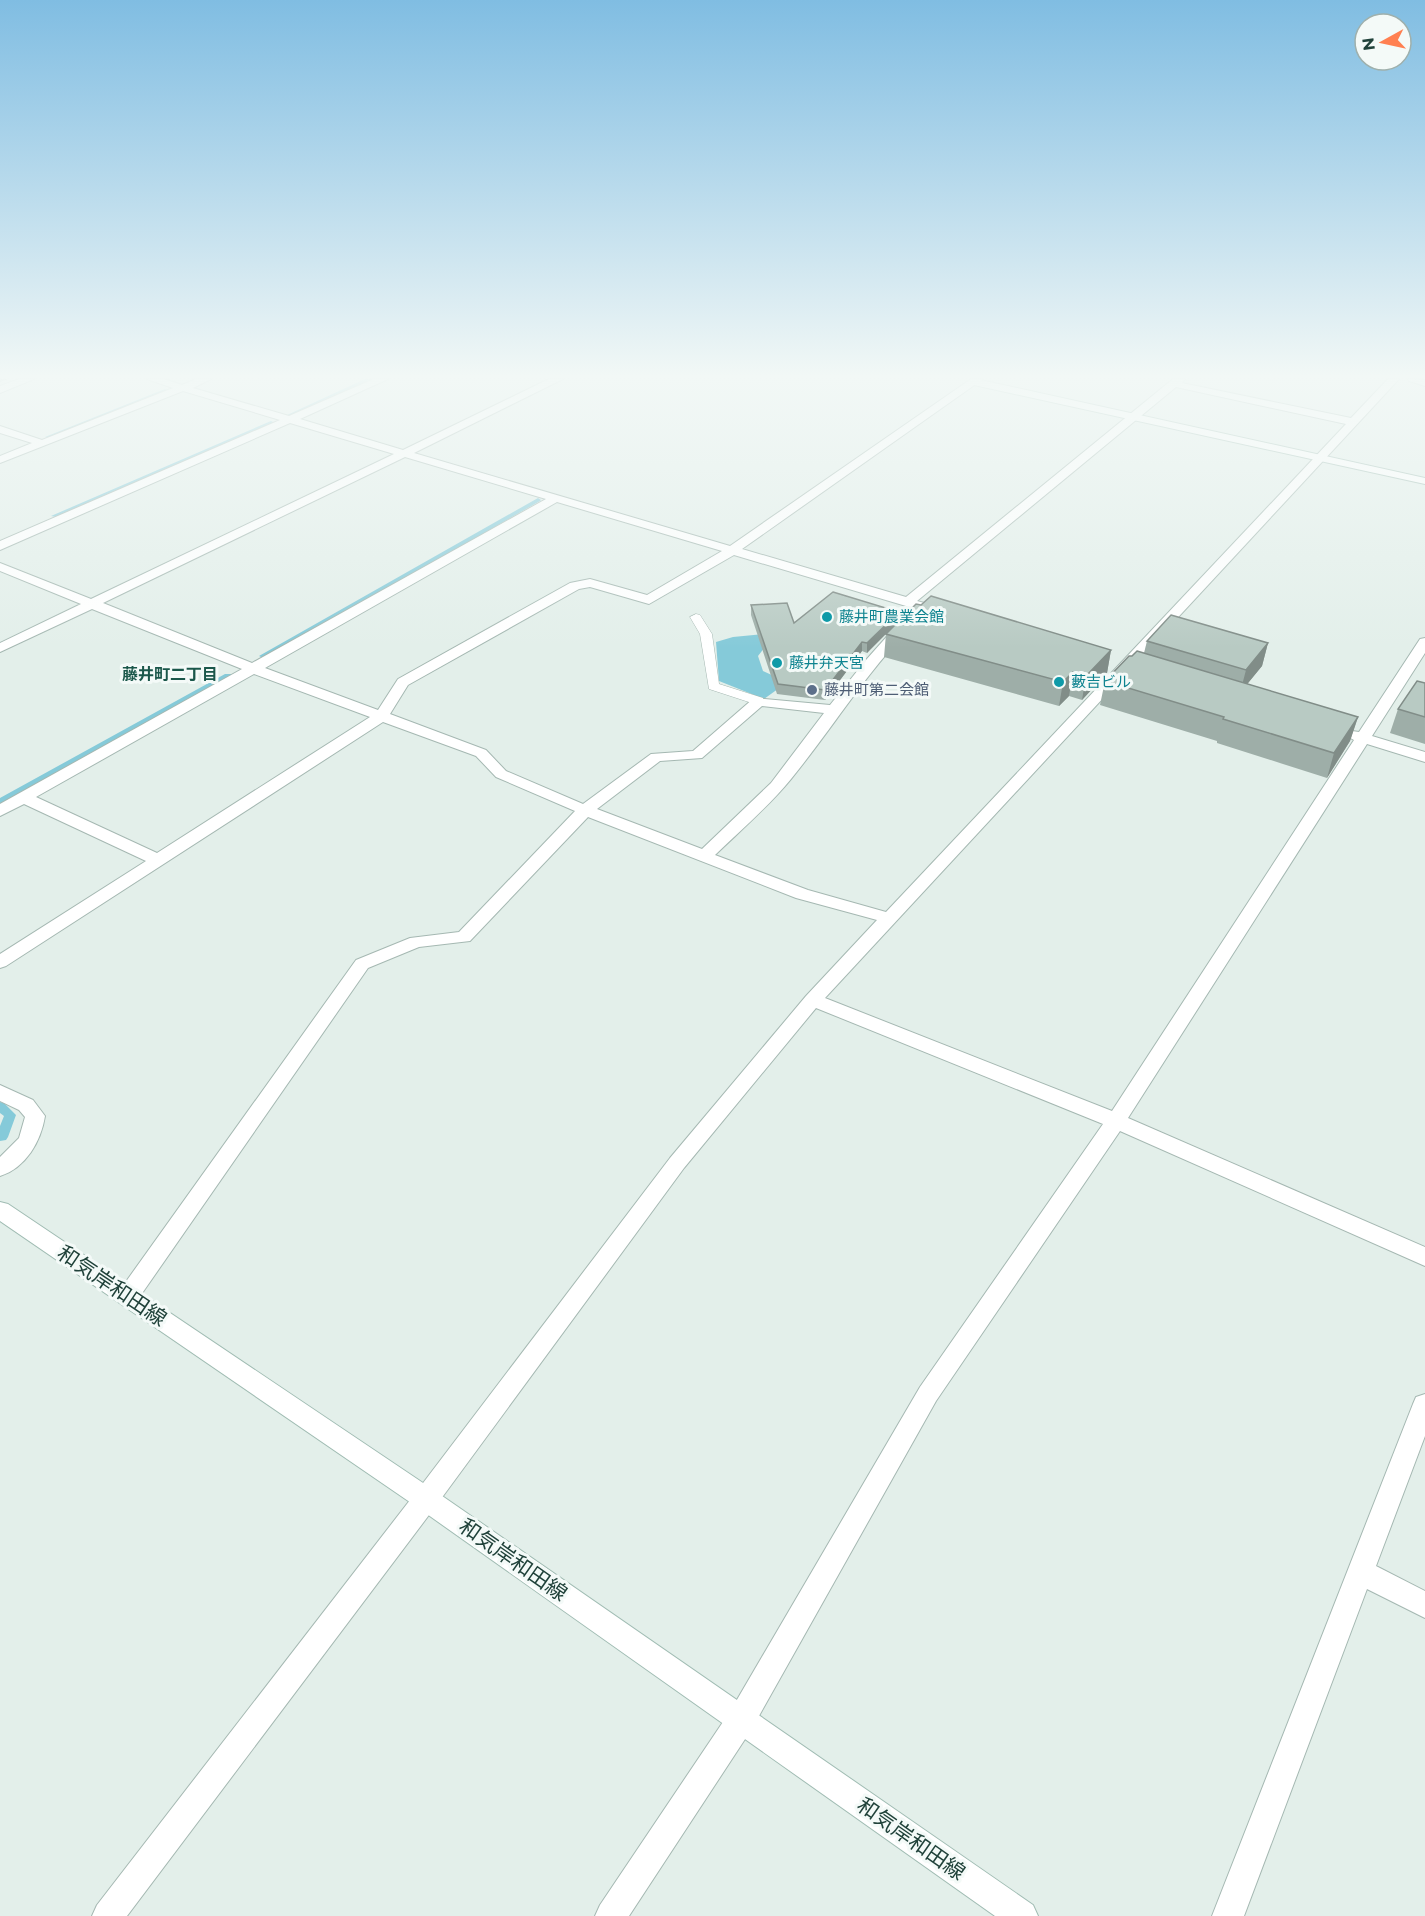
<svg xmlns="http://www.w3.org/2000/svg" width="1425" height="1916" font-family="Montserrat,'Noto Sans JP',sans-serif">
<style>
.water{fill:#85cad9}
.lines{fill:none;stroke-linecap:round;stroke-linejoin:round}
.stream{fill:#85cad9;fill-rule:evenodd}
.lane-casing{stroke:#a5b8b2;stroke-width:1}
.street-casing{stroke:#a5b8b2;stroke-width:2}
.secondary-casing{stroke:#a0bcb3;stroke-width:2}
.lane{fill:#fff;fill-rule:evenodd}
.street{fill:#fff;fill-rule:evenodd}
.secondary{fill:#fff;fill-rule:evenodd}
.wall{fill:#9eaea8}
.shaded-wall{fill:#818d88}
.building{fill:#b8cac3;stroke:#818d88;stroke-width:1.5}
.culture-dot{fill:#0f9aa8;stroke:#f4faf8;stroke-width:2}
.service-dot{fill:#5c6f8a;stroke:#f4faf8;stroke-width:2}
.labels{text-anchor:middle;stroke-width:6;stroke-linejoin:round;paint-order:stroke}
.far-culture-label{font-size:15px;fill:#0d838f;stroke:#f4faf8;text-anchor:start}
.far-service-label{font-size:15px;fill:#4e5e75;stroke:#f4faf8;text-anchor:start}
.far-neighbourhood-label{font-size:16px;font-weight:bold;fill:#1a574a;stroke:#f4faf8}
.near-street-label{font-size:21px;fill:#20423a;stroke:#f4faf8}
</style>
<rect width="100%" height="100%" fill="#e3efea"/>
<path class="water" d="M776,633L758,656L763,671L776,677L800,673L764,699L719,681L716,642L733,637Z"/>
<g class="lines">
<path class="stream" d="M365,379H374L290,417L285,416Z
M165,389L168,391L167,392L50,438L45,437Z
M271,421L273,422V424L56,517L51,516Z
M538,498L541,500L540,501L266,658H263L259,656Z
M225,674H231L232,676L0,805V798Z
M0,1102L4,1103L16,1115L8,1137L6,1140L0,1141V1126L4,1116L0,1113Z"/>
<defs>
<path id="lane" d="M696,614L700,615L712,634L719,684L763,698V704H755L709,689L700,634L690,617Z"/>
<path id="street" d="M19,379H34L0,393V386Z
M147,379H164L182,385L196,379H211L193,388L289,416L374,379H388L300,419L403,450L549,379H563L414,453L730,546L971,379H983L742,549L906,597L1173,379H1185L1182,383L1351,418L1388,379H1399L825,998L1112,1111L1354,740L1345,735L1352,731L1359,732L1420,639L1425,638V653L1372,736L1425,752V762L1367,744L1128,1118L1425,1247V1266L1120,1131L936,1401L751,1730L629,1916H595L600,1905L731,1710L920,1387L1103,1124L816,1008L684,1168L435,1507L127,1916H92L97,1905L417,1491L670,1158L806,996L877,920L796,898L588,817L470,941L419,947L368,968L136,1302L128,1305L120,1302L117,1296L120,1290L356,960L410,938L459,932L575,811L496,777L476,756L383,722L6,966L0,968V954L146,861L24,804L0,816V804L242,669L92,609L0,652V643L81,604L0,571V563L91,599L394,454L290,423L0,550V541L280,420L183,391L0,463V456L32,443L0,433V426L42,440L173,388ZM1176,387L1346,424L886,912L808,890L715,855C741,830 768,807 791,779C831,730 864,676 908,630L910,627L908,624H898L866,660L830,705L754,698L693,751L651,754L583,804L506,771L486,750L390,714L408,685L579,589L590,587L649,604L734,555L933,614H943L945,611L943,608L917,601ZM405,457L546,499L252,663L103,603ZM557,502L722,551L647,595L590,579L570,583L398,679L378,710L265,668ZM254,674L370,717L157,853L36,797ZM762,706L824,713L771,783L702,849L597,809L660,761L702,758Z
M0,1085L33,1100L45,1116C41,1141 26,1168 0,1176V1157L19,1138L25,1117L19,1110L0,1101Z
M1425,1394V1436L1376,1566L1425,1591V1618L1367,1589L1244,1916H1212L1413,1404L1416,1397Z"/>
<path id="secondary" d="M976,379L1425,478V484L974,385L969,382Z
M1408,379L1425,380V386L1409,381Z
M0,1202L8,1204L435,1491L1033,1905L1038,1916H995L417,1507L0,1221Z"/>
</defs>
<use href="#lane" class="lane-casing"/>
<use href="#street" class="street-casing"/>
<use href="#secondary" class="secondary-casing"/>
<use href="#lane" class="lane"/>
<use href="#street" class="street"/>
<use href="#secondary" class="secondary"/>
</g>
<path class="wall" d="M751,605L794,623L899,612L867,653L862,651L825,700L777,694L751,615Z
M921,605L1111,650L1107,673L1082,700L1069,696L1059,706L884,657L886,634Z
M1147,641L1268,643L1262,666L1247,684L1358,717L1350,741L1327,778L1217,743V741L1100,705L1105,681L1132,656L1144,653Z
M1425,683V744L1390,733L1398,709Z"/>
<path class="shaded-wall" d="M0,379H8L0,382Z
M899,612L898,622L867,653V643Z
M862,642V651L825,700V690Z
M1268,643L1262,666L1240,693L1246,670Z
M1111,650L1107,673L1082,700L1086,676Z
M1073,672L1069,696L1059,706L1063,682Z
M1358,717L1350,741L1327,778L1334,753Z"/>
<path class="building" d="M833,592L899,612L867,643L862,642L825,690L778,684L751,605L787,603L794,623Z
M931,596L1111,650L1086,676L1073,672L1063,682L886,634L916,604L921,605Z
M1171,615L1268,643L1246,670L1147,641Z
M1137,651L1358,717L1334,753L1223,719L1224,717L1105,681L1129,656H1132Z
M1417,681L1425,683V717L1398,709Z"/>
<linearGradient id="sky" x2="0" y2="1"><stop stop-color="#80bde2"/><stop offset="0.58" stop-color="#f2f8f6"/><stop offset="1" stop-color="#f2f8f6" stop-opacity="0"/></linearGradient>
<rect width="1425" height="648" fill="url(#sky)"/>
<g class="culture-dot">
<circle cx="827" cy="617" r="6"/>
<circle cx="777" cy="663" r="6"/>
<circle cx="1059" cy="682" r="6"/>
</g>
<circle class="service-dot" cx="812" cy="690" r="6"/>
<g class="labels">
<g class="far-culture-label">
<text x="839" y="622">藤井町農業会館</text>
<text x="789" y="668">藤井弁天宮</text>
<text x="1071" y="687">藪吉ビル</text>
</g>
<g class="far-service-label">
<text x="824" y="695">藤井町第二会館</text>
</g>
<g class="far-neighbourhood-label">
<text x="170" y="680">藤井町二丁目</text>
</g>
<g class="near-street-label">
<text transform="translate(112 1286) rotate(34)" y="7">和気岸和田線</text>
<text transform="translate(513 1560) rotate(35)" y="7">和気岸和田線</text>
<text transform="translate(911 1839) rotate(35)" y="7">和気岸和田線</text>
</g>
</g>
<g transform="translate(1383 42) rotate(262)"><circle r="28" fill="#f4faf8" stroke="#9fb0ac" stroke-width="1.5"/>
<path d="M0-4.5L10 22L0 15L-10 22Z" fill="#ff8051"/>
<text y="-9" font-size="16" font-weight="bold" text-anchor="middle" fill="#20423a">N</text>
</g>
</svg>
